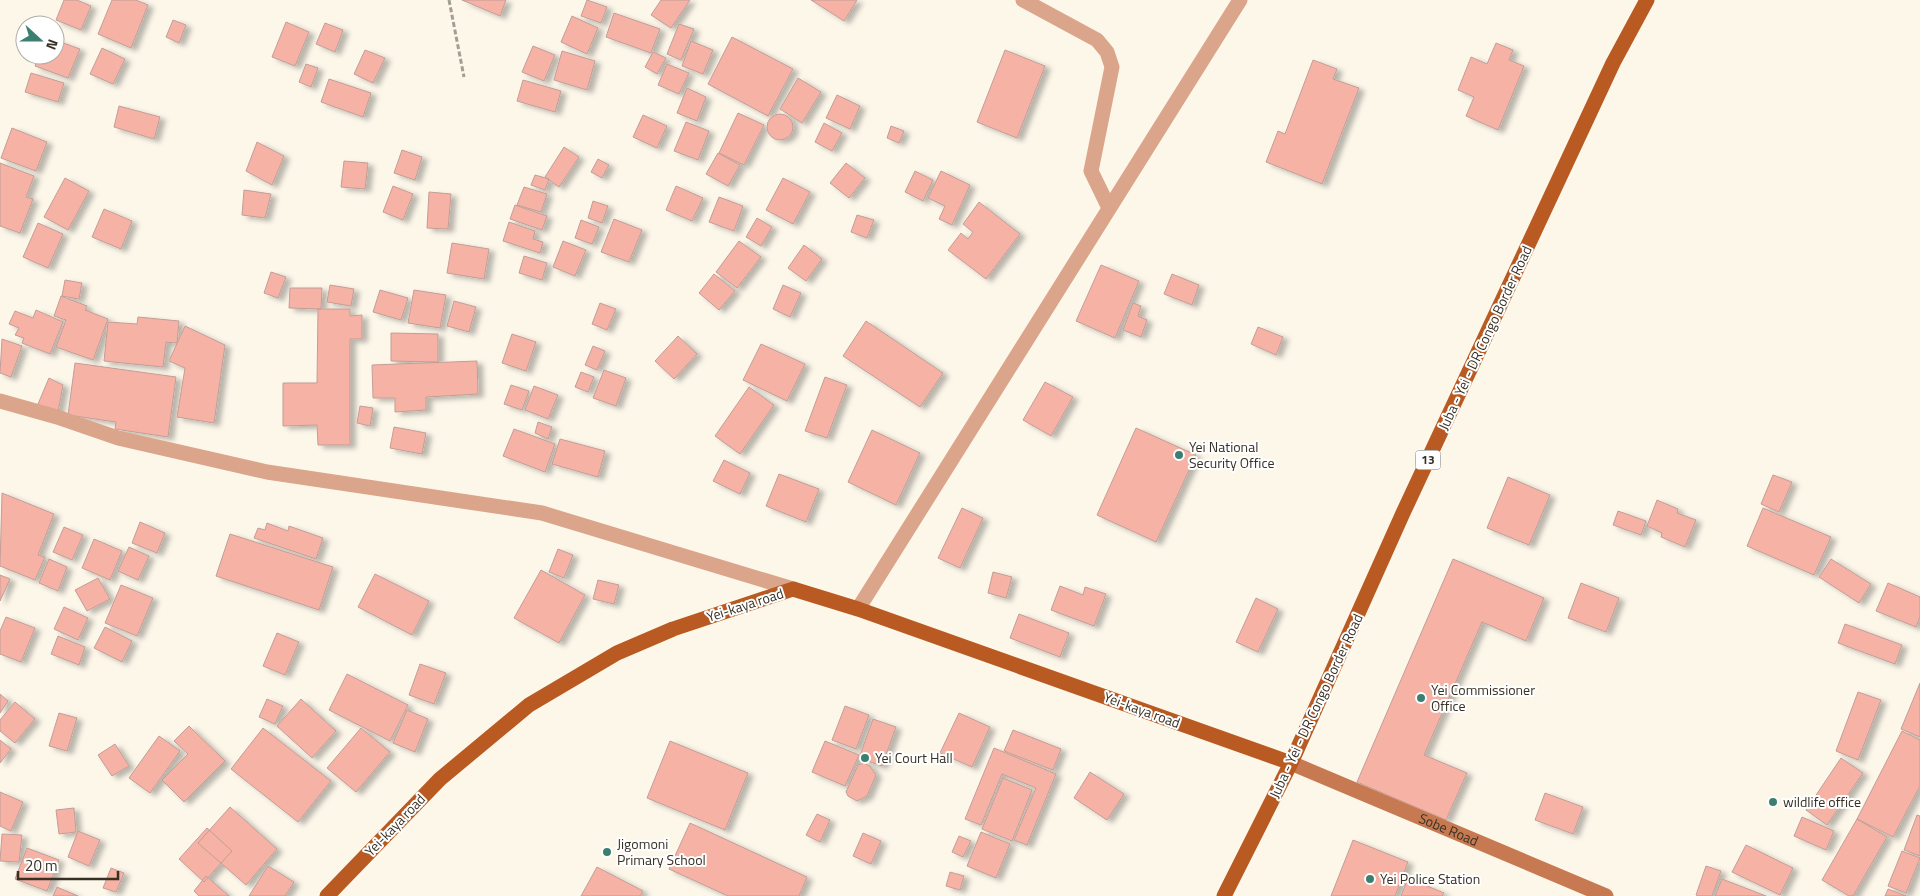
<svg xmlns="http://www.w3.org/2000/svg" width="1920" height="896" font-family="'Titillium Web',sans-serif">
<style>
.building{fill:#f7b2a6;stroke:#c29d96;filter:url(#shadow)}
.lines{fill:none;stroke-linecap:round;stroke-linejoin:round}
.path{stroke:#a49e92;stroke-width:3;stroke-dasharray:5 2.5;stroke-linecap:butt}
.lane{stroke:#daa58a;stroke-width:15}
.street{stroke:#daa58a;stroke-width:15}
.secondary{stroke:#c77a52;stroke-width:15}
.primary{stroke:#b85a21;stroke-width:15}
.poi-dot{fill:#3c7f71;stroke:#fff;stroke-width:2}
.labels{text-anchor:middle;stroke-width:4;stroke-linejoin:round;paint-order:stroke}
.shield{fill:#fff;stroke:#736f66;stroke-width:1}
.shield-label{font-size:12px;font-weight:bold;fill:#373125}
.street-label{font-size:14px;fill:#373125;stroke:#fff}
.poi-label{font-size:14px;fill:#373125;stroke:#fff;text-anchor:start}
</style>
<defs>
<filter id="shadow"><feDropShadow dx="5.5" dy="3" stdDeviation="2.5" flood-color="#0004"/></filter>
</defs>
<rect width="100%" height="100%" fill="#fdf7ea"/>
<path class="building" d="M64,0H77L91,6L81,30L56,20Z
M112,0H136L148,5L131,48L98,34Z
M462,0H506L500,16Z
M587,0L607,7L601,23L581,16Z
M661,0H690L671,28L651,15Z
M811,0H857L844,21Z
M614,13L660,29L651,53L606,37Z
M572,16L598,28L587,54L561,42Z
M173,20L186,25L179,43L166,37Z
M286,22L309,32L295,66L272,57Z
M325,23L343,30L335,52L316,44Z
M679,24L694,29L681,60L667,54Z
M732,37L793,69L768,116L708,84Z
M55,40L80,49L68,78L35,66L39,55H55Z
M691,41L713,50L703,74L682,66Z
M1496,43L1513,50L1509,60L1524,66L1498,130L1466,116L1474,97L1458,90L1471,57L1487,64Z
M533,46L555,55L544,81L522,72Z
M102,48L125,59L113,84L90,74Z
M365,50L385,58L373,83L354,74Z
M1005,50L1045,66L1017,138L977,122Z
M562,51L595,61L587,90L554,80Z
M653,52L666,58L657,74L645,67Z
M1313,60L1337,69L1333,79L1359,88L1322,184L1266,162L1278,131L1285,134Z
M306,64L318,68L311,87L299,82Z
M667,64L689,73L679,94L658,85Z
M31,73L64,83L58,102L25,92Z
M798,78L821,92L802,123L780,109Z
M329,79L371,93L363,117L321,102Z
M523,80L561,91L555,112L517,101Z
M687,88L706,97L697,121L677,113Z
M837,95L860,106L850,129L826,118Z
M119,106L160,117L154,139L114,127Z
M738,113L764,125L744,165L719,153Z
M767 127a13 13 0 1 1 26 0a13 13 0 1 1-26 0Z
M643,115L667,126L657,148L633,137Z
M686,122L709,131L698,160L674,151Z
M824,123L842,133L832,151L815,142Z
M891,126L904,131L899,143L887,138Z
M12,128L47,142L36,171L1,158Z
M257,142L284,156L272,185L246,171Z
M564,147L579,157L559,187L545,177Z
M402,150L422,157L415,180L394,173Z
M718,153L740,165L728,186L706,174Z
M598,159L609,165L602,178L591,172Z
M344,161L368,163L365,189L341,187Z
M0,163L34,176L26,197L33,199L20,233L0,226Z
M846,163L865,178L849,198L830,183Z
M915,171L933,180L923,201L905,192Z
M941,171L970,185L952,225L939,219L945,206L928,198Z
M535,175L549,179L545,190L531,185Z
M65,178L89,191L68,230L44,217Z
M783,178L810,192L793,224L766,210Z
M393,186L413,194L403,220L383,212Z
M676,186L703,198L692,221L666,210Z
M524,187L547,194L541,212L517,205Z
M244,190L271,194L265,218L242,215Z
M429,192L451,194L448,229L427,228Z
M719,197L743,206L734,231L709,222Z
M593,201L608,206L602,223L588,218Z
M979,202L1020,234L986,279L948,250L961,233L968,239L973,232L963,224Z
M515,205L547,216L542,230L510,219Z
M104,209L132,221L121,249L92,237Z
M857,215L874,220L867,238L851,232Z
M757,218L772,227L761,246L746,237Z
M614,219L642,230L629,262L601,252Z
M581,220L599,227L592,244L575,238Z
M509,222L535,231L533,239L543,242L540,253L503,241Z
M38,223L63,234L48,268L23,257Z
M563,241L586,250L575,276L553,267Z
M739,241L761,257L737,288L716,272Z
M452,243L489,249L484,279L447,273Z
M804,245L822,259L806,281L788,268Z
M524,256L547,263L542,280L519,273Z
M1101,265L1139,281L1115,338L1076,321Z
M271,272L286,277L278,298L264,293Z
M714,274L735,291L719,310L699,293Z
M1172,274L1199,285L1192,305L1164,294Z
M65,280L82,283L79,299L62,296Z
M330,285L354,289L351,306L327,302Z
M783,285L801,293L790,317L773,309Z
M290,288H322L321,309L289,308Z
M380,290L408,298L401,320L373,312Z
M414,290L446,295L440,328L408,323Z
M61,296L87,306L85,310L108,319L93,360L56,347L66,320L54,316Z
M454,301L476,307L469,332L447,326Z
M600,303L616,309L607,330L592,324Z
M1133,303L1141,306L1138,316L1147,320L1141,337L1123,330Z
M318,309H350V316L362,315V339H350V445H318L317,425L283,426V383H317Z
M36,310L63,322L50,354L22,343L24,338L15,335L19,328L9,324L15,311L33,318Z
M138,317L179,321L177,343L166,342L163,367L104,361L108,322L137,324Z
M866,321L943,373L920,407L843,356Z
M185,326L225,345L214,423L177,417L185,368L169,361Z
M1258,327L1283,337L1276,355L1251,344Z
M391,333L438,334V362L391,361Z
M512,334L536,342L526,371L502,363Z
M678,336L697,354L674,379L655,361Z
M2,339L22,346L11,377L0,373Z
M761,344L805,364L787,401L743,380Z
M593,346L605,351L597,370L585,365Z
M477,361L478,394L426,397V410L395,412V398H373L372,365Z
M75,363L176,377L168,437L115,429L116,422L68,415Z
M604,370L626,378L616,406L593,398Z
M581,372L594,377L588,392L575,387Z
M825,377L847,385L827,438L805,431Z
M49,378L63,385L57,417L38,404Z
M1045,382L1073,397L1051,436L1023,420Z
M511,385L529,391L522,410L504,404Z
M534,386L558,395L548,419L525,410Z
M749,387L774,405L740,454L715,436Z
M360,406L373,408L370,426L357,423Z
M538,422L552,427L548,439L535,433Z
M394,427L426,433L422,454L390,448Z
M1136,428L1196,455L1156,542L1097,515Z
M514,429L555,444L545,472L503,456Z
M872,430L920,453L896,505L848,482Z
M560,439L605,451L598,477L552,464Z
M724,460L750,473L740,494L713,481Z
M779,474L819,489L806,522L766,506Z
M1773,475L1792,482L1779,512L1761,504Z
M1508,477L1550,495L1529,545L1487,528Z
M2,493L54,514L38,555L45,557L35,580L0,566Z
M1657,500L1678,509L1677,513L1696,520L1685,547L1661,537L1662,533L1647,526Z
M962,508L983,518L960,568L938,558Z
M1763,508L1831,537L1814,575L1747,546Z
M1618,511L1646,521L1641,535L1613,525Z
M140,522L165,533L157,553L132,543Z
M267,523L288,531L289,526L323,538L316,559L254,538L258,528L265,530Z
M64,527L83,535L72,560L53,552Z
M230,534L333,567L319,610L216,576Z
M94,539L122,551L110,580L82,568Z
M129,547L149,556L138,580L118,571Z
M558,549L573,555L564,578L549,572Z
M49,559L67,567L58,591L39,583Z
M1453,559L1544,598L1526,641L1482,622L1424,755L1467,773L1446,820L1357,782Z
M1831,559L1871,584L1859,603L1819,577Z
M541,570L585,595L559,643L514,618Z
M993,572L1012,577L1006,598L988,593Z
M375,574L429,601L412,635L358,607Z
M0,575L10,579L0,601Z
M98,578L110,599L87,611L75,590Z
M598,580L619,585L614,604L593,599Z
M1581,583L1619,598L1606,632L1568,618Z
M1888,583L1920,597V617L1916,627L1876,611Z
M121,585L153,598L137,636L105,623Z
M1060,586L1083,595L1085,587L1106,594L1094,626L1051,610Z
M1256,598L1278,609L1258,652L1236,642Z
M64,607L88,618L78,640L54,629Z
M1019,614L1069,633L1060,657L1010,638Z
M6,617L35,628L21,662L0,654V631Z
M1845,624L1902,645L1895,664L1838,643Z
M105,627L132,641L122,662L94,648Z
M277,633L299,642L285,675L263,666Z
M58,636L85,647L79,665L51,654Z
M420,664L446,673L434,704L409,695Z
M347,674L408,705L390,741L329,710Z
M1920,683V737L1901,729Z
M1858,692L1881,700L1858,760L1836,751Z
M0,694L8,701L0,713Z
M267,699L283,706L275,724L259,717Z
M301,699L336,731L312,758L277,726Z
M15,702L35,719L15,743L0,731V720Z
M845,706L869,715L856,749L832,740Z
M407,710L428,719L415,752L393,743Z
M59,713L77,718L67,751L49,746Z
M959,713L990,727L972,767L940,753Z
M873,719L896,727L882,766L859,758Z
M189,726L225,761L184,802L162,780L188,754L174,741Z
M263,728L331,781L298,822L231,769Z
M361,728L390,752L356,792L327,768Z
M1013,730L1061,749L1053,770L1004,751Z
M1902,731L1920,740V786L1893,837L1857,819Z
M159,736L180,751L150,793L129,778Z
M0,740L11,749L0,763Z
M670,741L748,773L725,830L647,798Z
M825,741L859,755L845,786L812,772Z
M115,744L129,766L112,776L98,755Z
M994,748L1056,774L1027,845L1014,840L1036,788L1002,774L981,825L965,819Z
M1841,758L1863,773L1827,825L1806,810Z
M864,763L870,766L876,775L867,796L857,801L848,796L846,792L858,765Z
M1090,772L1124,794L1107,820L1074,798Z
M1003,778L1032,790L1012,841L982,829Z
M0,792L23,802L11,831L0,826Z
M1545,793L1583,807L1573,834L1535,820Z
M230,807L277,849L246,885L198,843Z
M74,808L76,832L59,834L56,810Z
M817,814L830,820L820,842L806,835Z
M1917,815L1920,816V856L1904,850Z
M1802,817L1834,831L1826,850L1794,836Z
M1857,819L1887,837L1853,896H1849L1822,880Z
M690,823L807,877L799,896H728L669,869Z
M207,828L232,851L204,882L179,859Z
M78,831L100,840L89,866L68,857Z
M981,832L1010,844L996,878L967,866Z
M863,833L881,841L871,864L853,856Z
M2,834L22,835L19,862L0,861Z
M959,836L971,841L963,857L952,852Z
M1353,840L1408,862L1395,896H1331Z
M1746,845L1793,868L1780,895L1732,872Z
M27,848L59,860L47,891L15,879Z
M1902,851L1920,858L1906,893L1888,886Z
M268,866L294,882L285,896H249Z
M1706,866L1721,871L1712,896H1698L1696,895Z
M597,867L643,891L640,896H581Z
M111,868L124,873L116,892L103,888Z
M950,872L964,876L960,890L946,886Z
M206,876L229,896H199L194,891Z
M1408,878L1444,893L1442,896H1401Z
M1722,879L1766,896H1715Z
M57,887L78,896H53Z
M1888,889L1906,896H1885Z"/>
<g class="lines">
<path class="path" d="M449,0L464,77"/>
<path class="lane" d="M1023,0L1097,40L1107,52L1112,67L1091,171L1109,208"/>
<path class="street" d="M0,401L57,417L118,438L267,472L542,513L793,589
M858,609L1240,0"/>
<path class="secondary" id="s1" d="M1291,763L1606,896"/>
<path class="primary" d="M327,896L440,779L529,705L617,653L673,629L793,589L858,609L1291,763
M1224,896L1291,763L1403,513L1613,63L1647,0"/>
</g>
<g class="poi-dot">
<circle cx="1179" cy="455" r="5"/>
<circle cx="1421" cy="698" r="5"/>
<circle cx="865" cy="758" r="5"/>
<circle cx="1773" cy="802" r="5"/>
<circle cx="607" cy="852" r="5"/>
<circle cx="1370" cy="879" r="5"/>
</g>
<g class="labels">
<rect class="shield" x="1415.5" y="450.5" width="25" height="19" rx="4"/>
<g class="shield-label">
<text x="1428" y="464">13</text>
</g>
<g class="street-label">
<text transform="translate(1485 338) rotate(-65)" y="5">Juba - Yei - DR Congo Border Road</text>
<text transform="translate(745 605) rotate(-18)" y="5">Yei-kaya road</text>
<text transform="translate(1316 706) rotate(-65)" y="5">Juba - Yei - DR Congo Border Road</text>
<text transform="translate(1142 710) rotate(20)" y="5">Yei-kaya road</text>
<text transform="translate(395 825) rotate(-46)" y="5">Yei-kaya road</text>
<text dy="5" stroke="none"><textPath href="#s1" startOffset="171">Sobe Road</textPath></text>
</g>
<g class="poi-label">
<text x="1189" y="452">Yei National<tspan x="1189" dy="16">Security Office</tspan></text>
<text x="1431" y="695">Yei Commissioner<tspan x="1431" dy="16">Office</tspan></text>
<text x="875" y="763">Yei Court Hall</text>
<text x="1783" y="807">wildlife office</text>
<text x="617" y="849">Jigomoni<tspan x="617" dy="16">Primary School</tspan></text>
<text x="1380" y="884">Yei Police Station</text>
</g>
</g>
<g transform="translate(40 40) rotate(111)"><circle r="24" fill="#ffffff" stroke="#afada8"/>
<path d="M0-4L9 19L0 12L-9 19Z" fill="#3c7f71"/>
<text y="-8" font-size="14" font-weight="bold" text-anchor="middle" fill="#373125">N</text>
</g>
<path d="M18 871v8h100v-8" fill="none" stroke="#373125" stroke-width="2.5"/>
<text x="25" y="871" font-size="15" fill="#373125" stroke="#ffffff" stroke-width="4" paint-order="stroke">20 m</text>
</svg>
